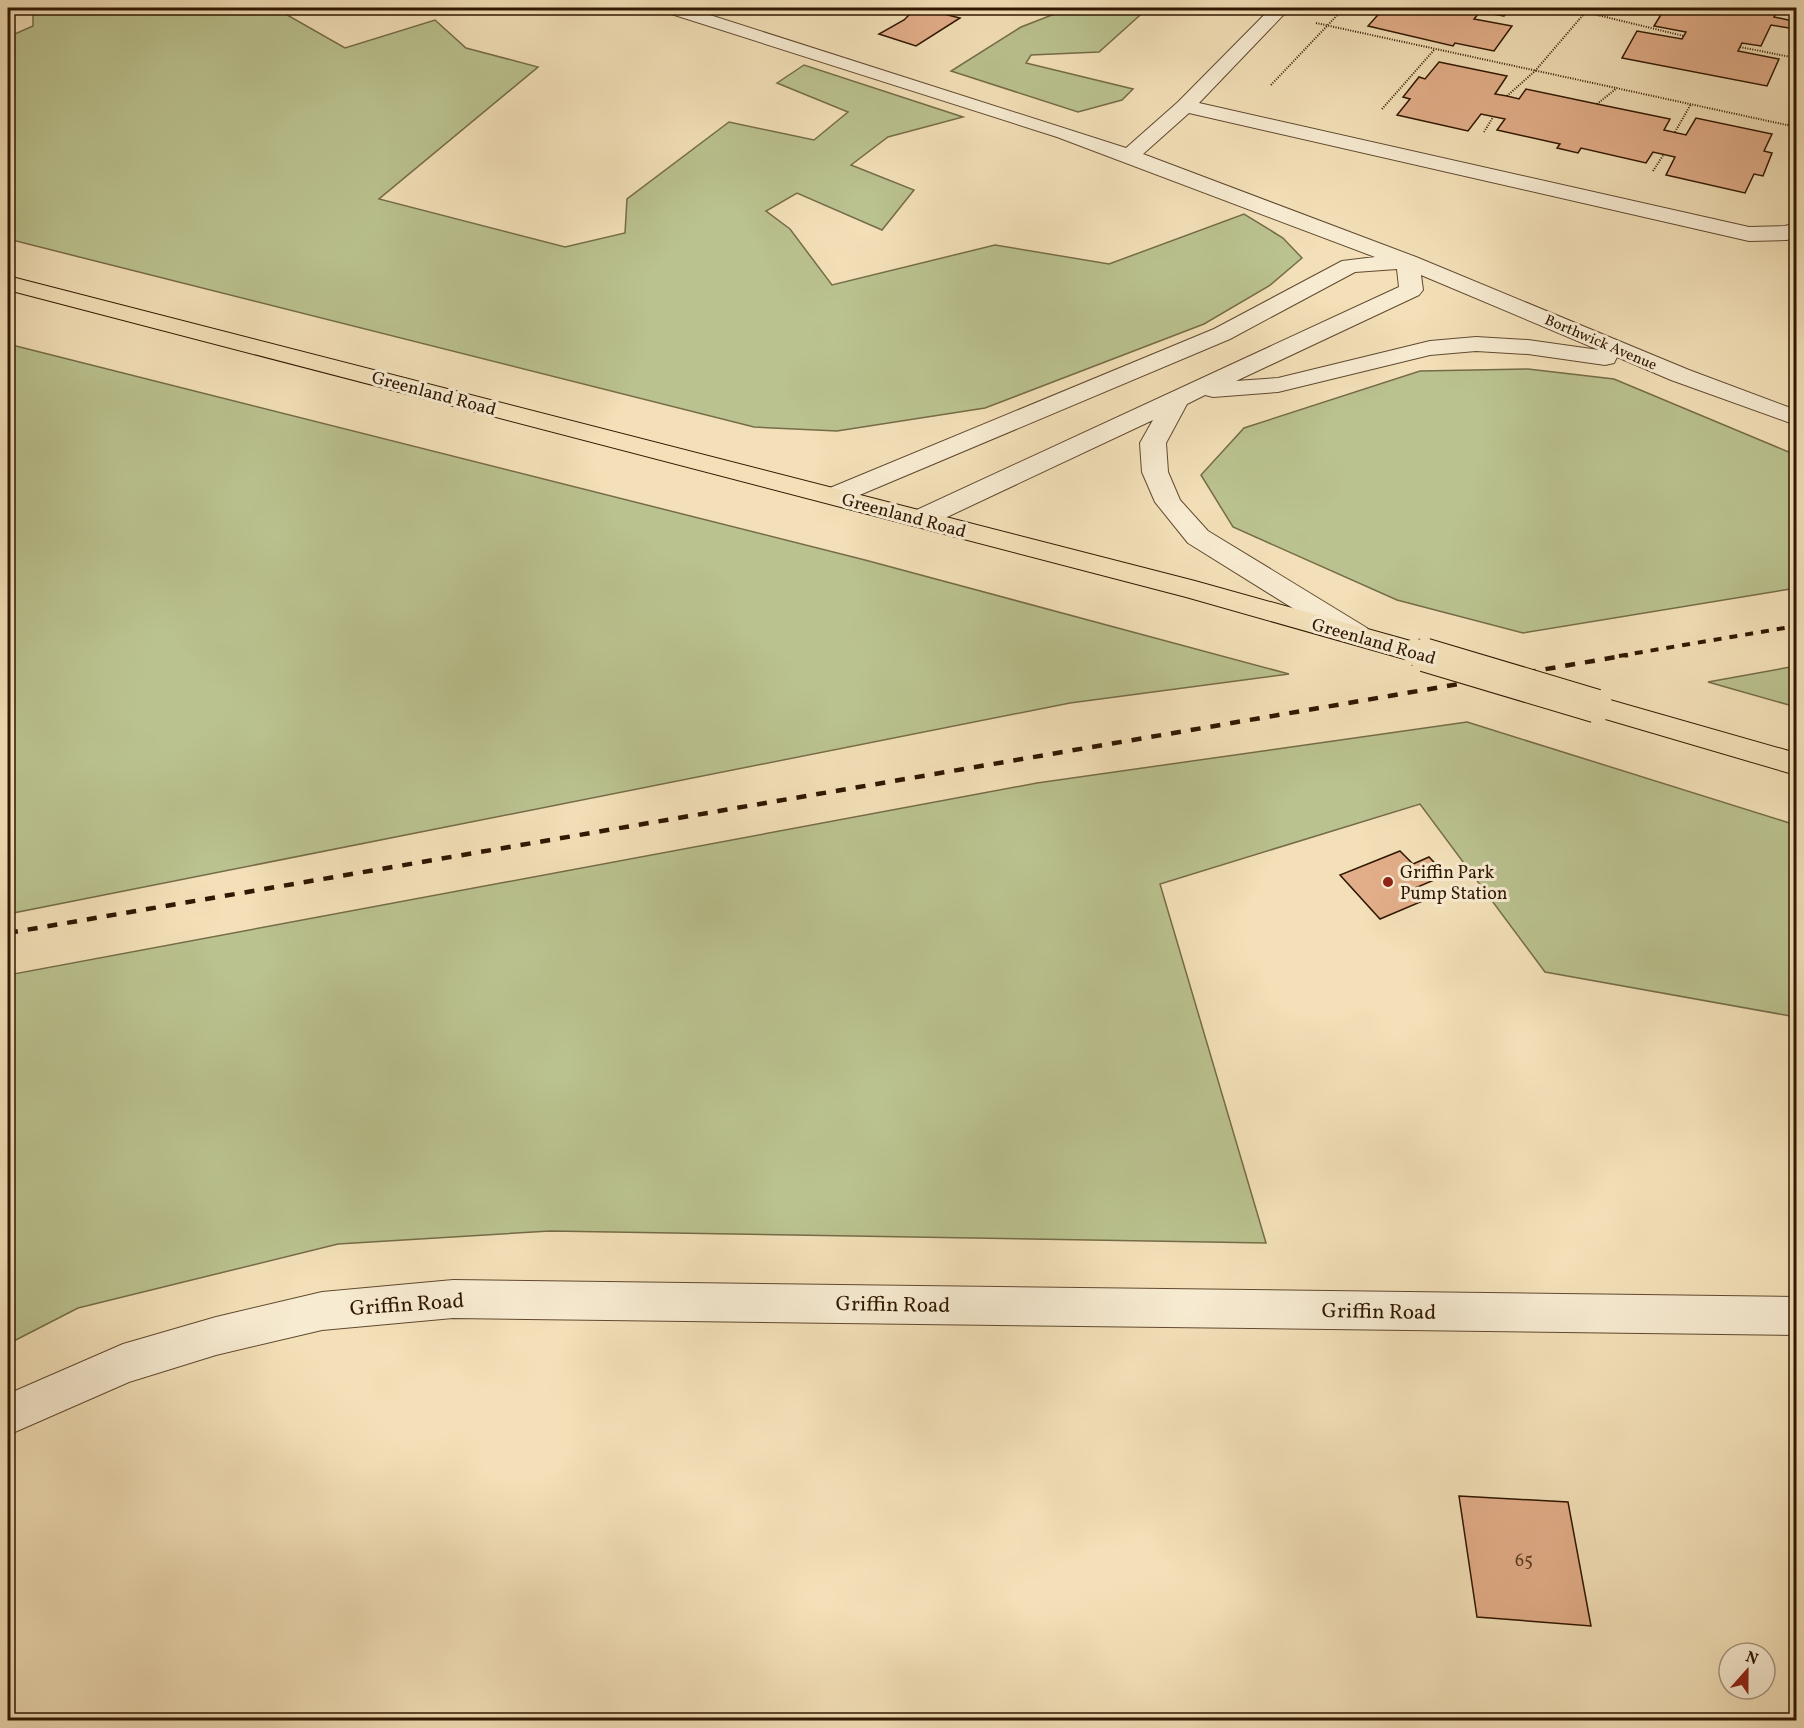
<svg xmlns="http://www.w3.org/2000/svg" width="1804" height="1728" font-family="Vollkorn,serif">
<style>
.green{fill:#bac28f;stroke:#756c48;stroke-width:1.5}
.building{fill:#e2ae8a;stroke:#301701;stroke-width:1.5}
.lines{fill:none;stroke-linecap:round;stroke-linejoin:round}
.minor-casing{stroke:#61492f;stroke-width:2}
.major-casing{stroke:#301701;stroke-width:2}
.path{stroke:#301701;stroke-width:2;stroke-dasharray:1 1.5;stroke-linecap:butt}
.minor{fill:#f7ebd1;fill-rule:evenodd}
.major{fill:#f3e0b8;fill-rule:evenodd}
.rail-far1{stroke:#301701;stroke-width:4;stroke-dasharray:8 8;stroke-linecap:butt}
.rail{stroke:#301701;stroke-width:4.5;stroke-dasharray:10 10;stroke-linecap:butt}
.major-bridge-far1-casing{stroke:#301701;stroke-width:28;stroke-linecap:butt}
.major-bridge-casing{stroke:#301701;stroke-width:35;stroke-linecap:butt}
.major-bridge-far1{stroke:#f3e0b8;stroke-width:26}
.major-bridge{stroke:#f3e0b8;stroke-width:33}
.poi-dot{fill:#8f2418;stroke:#f7ebd1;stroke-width:2}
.labels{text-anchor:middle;stroke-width:6;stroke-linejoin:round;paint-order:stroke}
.far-street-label{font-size:15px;fill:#301701;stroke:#f7ebd1}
.street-label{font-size:18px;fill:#301701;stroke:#f7ebd1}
.poi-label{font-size:18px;fill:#301701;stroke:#f7ebd1;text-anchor:start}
.near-number-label{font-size:18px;fill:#5c3d23}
.near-street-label{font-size:21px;fill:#301701;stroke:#f7ebd1}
</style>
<rect width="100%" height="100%" fill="#f3e0b8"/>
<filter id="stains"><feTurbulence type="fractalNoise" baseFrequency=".00333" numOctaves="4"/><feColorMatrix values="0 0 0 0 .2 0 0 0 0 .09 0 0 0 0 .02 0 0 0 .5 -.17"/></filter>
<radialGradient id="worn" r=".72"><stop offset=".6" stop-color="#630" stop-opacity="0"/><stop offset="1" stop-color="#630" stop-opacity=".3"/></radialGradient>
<path class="green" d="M33,8H275L345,48L435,20L466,48L538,67L379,199L565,247L625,233L627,199L729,122L814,140L848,112L777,83L804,65L963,117L888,137L851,165L914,190L882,230L797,193L766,211L790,229L832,285L995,245L1109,264L1244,214L1283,238L1302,258L1269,286L1204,324L985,408L837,431L754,427L8,239V37L33,26Z
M1101,8H1148L1099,52L1031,55L1026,63L1133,89L1122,100L1078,112L951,71L1021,27L1057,13L1100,10Z
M8,344L865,560L1289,674L1070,703L8,914Z
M1528,369L1614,379L1796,455V588L1523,633L1397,600L1233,527L1201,475L1244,428L1420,371Z
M1796,666V707L1708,682Z
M1467,722L1796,825V1017L1545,972L1420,804L1160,884L1266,1243L550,1231L338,1244L78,1308L8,1344V975L1037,783Z"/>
<path class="building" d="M916,8H949L944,14L960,18L916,46L879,34L904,20Z
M1384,8H1511L1504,16L1480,12L1474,19L1512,26L1494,51L1455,43L1453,46L1368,26Z
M1665,8H1779L1774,17L1793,21L1789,28L1771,25L1761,46L1742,43L1738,51L1779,59L1767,86L1622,58L1637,31L1682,39L1686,32L1654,26Z
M1439,62L1507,76L1495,94L1507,96L1519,99L1526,89L1597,104L1670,119L1664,130L1686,135L1696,118L1772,134L1764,151L1772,153L1763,176L1754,174L1745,193L1666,175L1675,157L1653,152L1646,163L1581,148L1578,153L1557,148L1560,144L1497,130L1505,119L1481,114L1468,131L1397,115L1410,99L1403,97L1419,77L1425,79Z
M1400,851L1413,864L1429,857L1446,875L1415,888L1425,900L1380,919L1340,875Z
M1459,1496L1568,1502L1591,1626L1477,1617Z"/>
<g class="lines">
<defs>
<path id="minor" d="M662,8H688L1126,148L1178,102L1271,8H1290L1199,103L1749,227L1785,226L1796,223V237L1787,240L1749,241L1189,113L1143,154L1416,257L1689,370L1796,410V425L1671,380L1617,357L1614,363L1605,365L1528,354L1476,351L1430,355L1278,392L1213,397L1205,395L1187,404L1166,443L1168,472L1180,500L1208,531L1367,628L1372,635L1367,642L1357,644L1347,642L1188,543L1155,502L1142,472L1140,443L1153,420L930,525L920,527L910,525L907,519L910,513L1399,287L1397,269L1355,272L1230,339L843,502L834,504L825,502L821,496L825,490L1214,329L1342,261L1375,257L1057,137L665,12ZM1421,275L1599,350L1528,340L1476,337L1430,341L1278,378L1236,381L1419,295L1423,290Z
M453,1280L1796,1297V1335L453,1318L322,1330L216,1355L129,1382L8,1435V1394L123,1344L216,1317L322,1292Z"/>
<path id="major" d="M8,276L1195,581L1425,645L1430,652L1425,659L1415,662L1186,597L8,290Z
M1596,696L1796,753V775L1585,713L1581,706L1585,699Z"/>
</defs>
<use href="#minor" class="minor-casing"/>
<use href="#major" class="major-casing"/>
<path class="path" d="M1585,12L1684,36
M1316,23L1796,127
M1791,24L1796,26
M1740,47L1796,58
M1271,85L1344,8
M1507,96L1535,71L1589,8
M1597,104L1617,88
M1382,109L1434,50
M1788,125L1796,106
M1484,132L1493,117
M1675,132L1691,104
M1653,171L1664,154"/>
<use href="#minor" class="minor"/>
<use href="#major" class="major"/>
<path class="rail-far1" d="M1619,656L1796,626"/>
<path class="rail" d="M8,933L1628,655"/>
<defs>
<path id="major-bridge-far1" d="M1415,652L1430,656"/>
<path id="major-bridge" d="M1425,655L1596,706"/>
</defs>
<use href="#major-bridge-far1" class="major-bridge-far1-casing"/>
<use href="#major-bridge" class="major-bridge-casing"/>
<use href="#major-bridge-far1" class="major-bridge-far1"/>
<use href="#major-bridge" class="major-bridge"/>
</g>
<circle class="poi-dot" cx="1388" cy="882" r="6"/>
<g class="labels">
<g class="far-street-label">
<text transform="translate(1601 342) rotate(23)" y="5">Borthwick Avenue</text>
</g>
<g class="street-label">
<text transform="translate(434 393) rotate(15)" y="6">Greenland Road</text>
<text transform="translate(904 515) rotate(15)" y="6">Greenland Road</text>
<text transform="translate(1374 641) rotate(16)" y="6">Greenland Road</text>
</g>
<g class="poi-label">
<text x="1400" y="878">Griffin Park<tspan x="1400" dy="21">Pump Station</tspan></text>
</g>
<g class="near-number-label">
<text x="1524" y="1566">65</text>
</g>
<g class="near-street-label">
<text transform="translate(407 1304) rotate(-4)" y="7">Griffin Road</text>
<text transform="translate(893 1304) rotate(1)" y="7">Griffin Road</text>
<text transform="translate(1379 1311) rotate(1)" y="7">Griffin Road</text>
</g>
</g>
<rect width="1804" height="1728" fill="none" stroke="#f3e0b8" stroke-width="30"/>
<rect x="9" y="9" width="1786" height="1710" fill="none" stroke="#301701" stroke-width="3"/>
<rect x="15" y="15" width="1774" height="1698" fill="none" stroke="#301701" stroke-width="1.5"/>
<g transform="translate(1747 1671) rotate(21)"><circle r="28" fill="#f7ebd1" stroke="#a7967e" stroke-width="1.5"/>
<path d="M0-4.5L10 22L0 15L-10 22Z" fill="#8f2418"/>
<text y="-9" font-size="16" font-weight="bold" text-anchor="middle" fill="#301701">N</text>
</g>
<rect width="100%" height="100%" filter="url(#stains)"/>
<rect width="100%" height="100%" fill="url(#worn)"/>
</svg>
